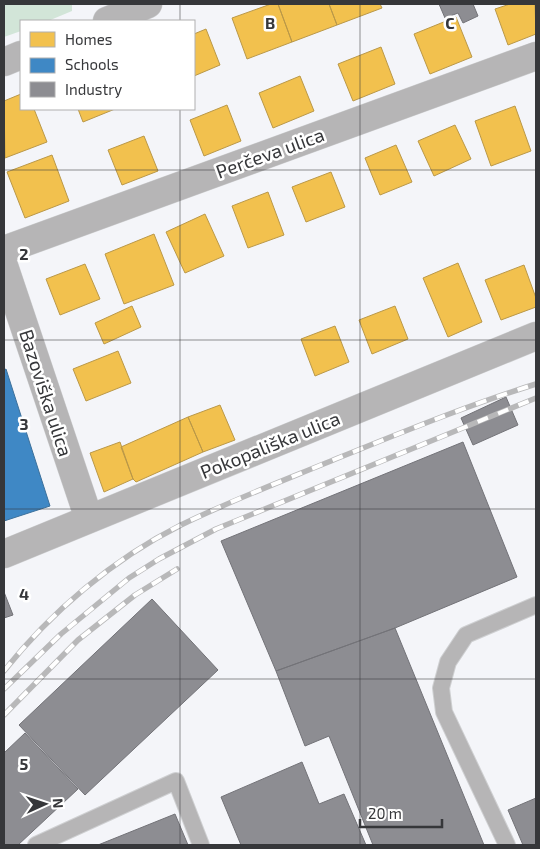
<svg xmlns="http://www.w3.org/2000/svg" width="540" height="849" font-family="'Exo 2',sans-serif">
<style>
.green{fill:#d2e5d8}
.homes{fill:#f2c14e;stroke:#ba9848}
.schools{fill:#3f88c5;stroke:#3c709b}
.industry{fill:#8d8d92;stroke:#737378}
.lines{fill:none;stroke-linecap:round;stroke-linejoin:round}
.lane-casing{stroke:#cfd0d2;stroke-width:18}
.street-casing{stroke:#cfd0d2;stroke-width:29}
.lane{stroke:#b6b5b6;stroke-width:16}
.street{stroke:#b6b5b6;stroke-width:28}
.rail-casing{stroke:#b8b8b9;stroke-width:5.5}
.rail{stroke:#fff;stroke-width:4;stroke-dasharray:11;stroke-linecap:butt}
.grid{fill:none;stroke:#36373a;stroke-width:1;stroke-opacity:0.55}
.labels{text-anchor:middle;stroke-width:5;stroke-linejoin:round;paint-order:stroke}
.street-label{font-size:19px;fill:#36373a;stroke:#fff}
.grid-label{font-size:16px;text-anchor:middle;font-weight:bold;fill:#36373a;stroke:#fff;stroke-width:5;stroke-linejoin:round;paint-order:stroke}
</style>
<rect width="100%" height="100%" fill="#f4f5f9"/>
<path class="green" d="M4,4H72V11L48,21H21V31L4,37Z"/>
<path class="homes" d="M271,4H278L292,42L247,59L232,18Z
M278,4H329L337,25L292,42Z
M329,4H380L382,8L337,25Z
M510,4H535L536,34L508,45L495,9Z
M456,17L472,57L430,74L414,34Z
M206,29L220,65L194,76V34Z
M381,47L395,84L353,101L338,64Z
M300,76L314,111L273,128L259,93Z
M21,94V109H34L47,142L5,158L4,101Z
M227,105L241,141L204,156L190,120Z
M515,106L531,151L491,166L475,121Z
M78,109H115L83,122Z
M455,125L471,159L434,176L418,141Z
M144,136L158,171L122,185L108,150Z
M396,145L412,182L380,195L365,158Z
M52,155L69,201L25,218L7,172Z
M331,172L345,207L306,222L292,187Z
M268,192L284,235L248,248L232,206Z
M205,214L224,256L185,273L166,232Z
M154,234L174,285L124,304L105,254Z
M458,263L482,322L448,337L423,278Z
M85,264L100,299L60,315L46,279Z
M524,265L536,298V307L501,320L485,280Z
M132,306L141,327L104,344L95,323Z
M395,306L408,339L372,354L359,320Z
M335,326L349,362L315,376L301,339Z
M118,351L131,383L86,401L73,369Z
M220,405L235,440L203,452L188,417Z
M188,417L203,452L136,482L133,479L121,447Z
M120,442L133,479L104,492L90,453Z"/>
<path class="schools" d="M6,369L50,506L4,521V370Z"/>
<path class="industry" d="M439,4H473L478,16L463,23L458,13L445,18Z
M506,397L518,425L473,445L461,418Z
M463,442L517,577L395,628L276,671L221,541Z
M4,592L13,615L4,618Z
M152,599L218,670L85,795L19,725Z
M395,628L484,845H373L329,736L305,746L276,671Z
M25,733L78,789L18,845H4V753Z
M302,762L319,804L344,794L366,845H241L221,797Z
M536,798V845H523L508,810Z
M175,814L188,845H98Z"/>
<g class="lines">
<defs>
<path id="lane" d="M36,845L176,781L201,845
M507,845L444,712L441,688L448,662L466,635L536,605"/>
<path id="street" d="M107,21L148,4
M4,62L21,55
M4,250L536,56
M4,266L89,519
M4,554L536,336"/>
</defs>
<use href="#lane" class="lane-casing"/>
<use href="#street" class="street-casing"/>
<use href="#lane" class="lane"/>
<use href="#street" class="street"/>
<defs>
<path id="rail" d="M4,671C51,612 113,559 181,525C232,500 285,480 338,458C403,432 468,405 536,384
M4,689L61,634L129,578L159,559L216,529L536,398
M4,715L78,640L135,595L177,569"/>
</defs>
<use href="#rail" class="rail-casing"/>
<use href="#rail" class="rail"/>
</g>
<path class="grid" d="M180,4V21M360,4V845M180,109V845M4,170H536M4,340H536M4,509H536M4,679H536"/>
<g class="labels">
<g class="street-label">
<text transform="translate(270 153) rotate(-20)" y="7">Perčeva ulica</text>
<text transform="translate(46 393) rotate(72)" y="7">Bazoviška ulica</text>
<text transform="translate(270 445) rotate(-22)" y="7">Pokopališka ulica</text>
</g>
</g>
<g class="grid-label">
<text x="270" y="29">B</text>
<text x="450" y="29">C</text>
<text x="24" y="260">2</text>
<text x="24" y="430">3</text>
<text x="24" y="600">4</text>
<text x="24" y="770">5</text>
</g>
<rect width="540" height="849" fill="none" stroke="#36373a" stroke-width="10"/>
<rect x="20" y="20" width="175" height="90" fill="#ffffff" stroke="#afafb0"/>
<rect x="30" y="32" width="25" height="15" fill="#f2c14e" stroke="#afafb0"/>
<text x="65" y="45" font-size="15" fill="#36373a">Homes</text>
<rect x="30" y="58" width="25" height="15" fill="#3f88c5" stroke="#afafb0"/>
<text x="65" y="70" font-size="15" fill="#36373a">Schools</text>
<rect x="30" y="82" width="25" height="15" fill="#8d8d92" stroke="#afafb0"/>
<text x="65" y="95" font-size="15" fill="#36373a">Industry</text>
<g transform="translate(45 804) rotate(87)" stroke="#ffffff" stroke-width="4" paint-order="stroke">
<path d="M0-4L9 19L0 12L-9 19Z" fill="#36373a"/>
<text y="-8" font-size="14" font-weight="bold" text-anchor="middle" fill="#36373a">N</text>
</g>
<path d="M360 819v8h82v-8" fill="none" stroke="#36373a" stroke-width="2.5"/>
<text x="368" y="819" font-size="15" fill="#36373a" stroke="#ffffff" stroke-width="4" paint-order="stroke">20 m</text>
</svg>
